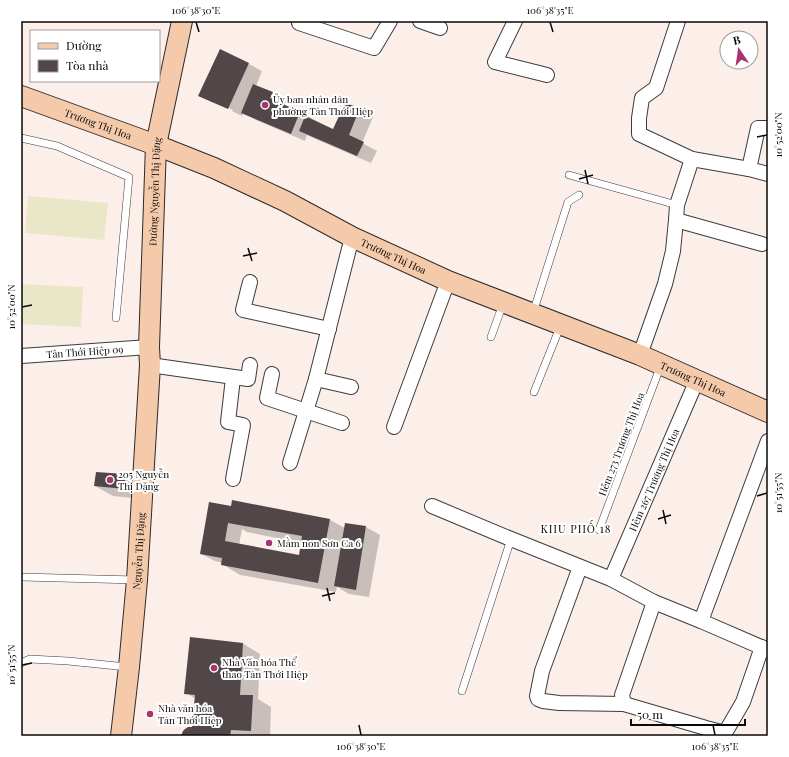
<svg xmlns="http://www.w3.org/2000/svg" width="789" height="757" font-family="'Playfair Display',serif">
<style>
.pitch{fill:#eae6c8}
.shadow{fill:#0003;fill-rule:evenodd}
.building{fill:#514748;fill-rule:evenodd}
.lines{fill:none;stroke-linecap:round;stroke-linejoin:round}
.lane-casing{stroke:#3c3c3c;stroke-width:8}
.street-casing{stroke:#3c3c3c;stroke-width:16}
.secondary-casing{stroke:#2b2b2b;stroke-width:22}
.lane{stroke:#fff;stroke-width:7}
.street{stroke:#fff;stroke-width:14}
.secondary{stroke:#f5caab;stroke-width:20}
.ticks{fill:none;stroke:#090909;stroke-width:1.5}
.poi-dot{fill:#a73370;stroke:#fff;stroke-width:1.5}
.labels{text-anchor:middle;stroke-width:4;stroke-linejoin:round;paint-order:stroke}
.poi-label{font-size:10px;fill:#090909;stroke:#fff;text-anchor:start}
.street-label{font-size:10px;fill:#090909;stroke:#fff}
.neighbourhood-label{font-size:11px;letter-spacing:1px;fill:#090909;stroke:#fff}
.neatline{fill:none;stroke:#090909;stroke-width:1.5}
.ticks-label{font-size:10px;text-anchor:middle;fill:#090909}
</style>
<rect width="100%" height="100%" fill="#fcefe9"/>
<path class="pitch" d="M28,196L108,203L104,240L25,233Z
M21,284L83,287L81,327L21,324Z"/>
<path class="shadow" d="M220,51L249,64L262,71L256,86L272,93L286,101L284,105L300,112L333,130L359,109L373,117L362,143L377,151L371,163L313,138L307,135L305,141L256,120L243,113L242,116L232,111L233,110L213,101V103L200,95Z
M125,475L143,485V499L113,496L95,486Z
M233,501L330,520L345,528L346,524L366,527L380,535L369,597L349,594L337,587L336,592L240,575L222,564L223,563L215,561L201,554L232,508ZM242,529L247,532L302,543L300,556L239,545Z
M242,643L260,654L258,699L271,707L270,736H182L193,728L196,699L186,693Z"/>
<path class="building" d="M220,49L249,63L228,109L198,96Z
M253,84L273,92L270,98L300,112L291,134L241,113Z
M345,103L360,108L349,135L364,142L357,156L299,131L305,116L333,129Z
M96,472L125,474V489L94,486Z
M232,500L330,519L318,583L221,565L222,558L200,554L209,502L231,506ZM228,523L302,536L299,555L225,541Z
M345,523L366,526L356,590L334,586Z
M190,637L243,643L240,695H253L251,731L231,730L230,736H181L183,731L185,729L188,727H192L195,695L184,694Z"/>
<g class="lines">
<defs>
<path id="lane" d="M21,138L57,146L129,177L116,318
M569,175L677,205
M533,313L568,202L579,195
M491,337L503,304
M534,392L560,327
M599,530L661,365
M21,577L136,580
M21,663L30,659L68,661L127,667
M462,691L511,539"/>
<g id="street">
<path d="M420,21L440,28"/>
<path d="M515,21L495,62L547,75"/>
<path d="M678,21L656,88L642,98L639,118V134L692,159L749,169L768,174"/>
<path d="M299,23L374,48L390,21"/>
<path d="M749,169L758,128H768"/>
<path d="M676,220L762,244"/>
<path d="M250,282L243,310L329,329"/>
<path d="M640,355L665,284L673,251L676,220L677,205L692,159"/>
<path id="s1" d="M21,356L149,347"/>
<path d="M150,365L248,379L250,365"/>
<path d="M272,374L267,398L342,423"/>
<path d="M233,378L228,422L243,425L233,479"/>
<path d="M351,387L316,379L352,237"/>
<path d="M394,427L448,281"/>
<path d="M290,463L316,379"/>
<path d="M432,506L511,539L611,579L654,602L701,621L768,650"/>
<path d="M580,567L542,671L537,696L538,699L543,701L559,703L624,704"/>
<path id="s2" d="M611,579L697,380"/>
<path d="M654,602L622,695L624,704L706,728L725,733L723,736"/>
<path d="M701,621L768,441"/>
<path d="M725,733L743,702L762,647"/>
</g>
<g id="secondary">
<path id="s3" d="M21,96L156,145L214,168L285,201L352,237L448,281L640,355L768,412"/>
<path id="s4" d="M121,736L129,667L137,580L150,365L149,347L156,145L182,21"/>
</g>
</defs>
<use href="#lane" class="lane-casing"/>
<use href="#street" class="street-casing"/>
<use href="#secondary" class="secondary-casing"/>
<use href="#lane" class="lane"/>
<use href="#street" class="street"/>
<use href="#secondary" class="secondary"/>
</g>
<path class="ticks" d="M196,22L199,32M550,22L553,32M757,137L767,135M585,170L588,184M579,179L593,175M248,248L252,261M243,256L257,253M22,307L32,305M757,496L767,493M663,510L666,524M658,519L671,515M327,588L330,601M322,596L335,593M22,665L32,663M359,725L361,735M713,725L715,735"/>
<g class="poi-dot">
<circle cx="265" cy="105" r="4"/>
<circle cx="110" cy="480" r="4"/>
<circle cx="269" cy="543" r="4"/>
<circle cx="214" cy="668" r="4"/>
<circle cx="150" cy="714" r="4"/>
</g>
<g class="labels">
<g class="poi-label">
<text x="273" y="103">Ủy ban nhân dân<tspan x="273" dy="12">phường Tân Thới Hiệp</tspan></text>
<text x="118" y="478">205 Nguyễn<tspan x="118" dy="12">Thị Đặng</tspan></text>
<text x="277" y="547">Mầm non Sơn Ca 6</text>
<text x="222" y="666">Nhà Văn hóa Thể<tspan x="222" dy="12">thao Tân Thới Hiệp</tspan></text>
<text x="158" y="712">Nhà văn hóa<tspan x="158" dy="12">Tân Thới Hiệp</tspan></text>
</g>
<g class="street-label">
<text dy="4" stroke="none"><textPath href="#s3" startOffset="82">Trương Thị Hoa</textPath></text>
<text dy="4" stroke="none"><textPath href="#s4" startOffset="546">Đường Nguyễn Thị Đặng</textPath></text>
<text dy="4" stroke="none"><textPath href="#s3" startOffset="406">Trương Thị Hoa</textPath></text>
<text dy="4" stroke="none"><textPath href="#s1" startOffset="64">Tân Thới Hiệp 09</textPath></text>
<text dy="4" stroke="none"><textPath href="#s3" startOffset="730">Trương Thị Hoa</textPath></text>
<text transform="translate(621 444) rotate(-69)" y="4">Hẻm 273 Trương Thị Hoa</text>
<text dy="4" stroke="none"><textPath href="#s2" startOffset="108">Hẻm 267 Trương Thị Hoa</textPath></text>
<text dy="4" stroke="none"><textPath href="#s4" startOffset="186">Nguyễn Thị Đặng</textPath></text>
</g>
<g class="neighbourhood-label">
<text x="576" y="533">KHU PHỐ 18</text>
</g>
</g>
<rect width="789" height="757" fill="none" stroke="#ffffff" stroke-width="44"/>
<rect x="30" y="30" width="130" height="52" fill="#ffffff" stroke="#9d9d9d"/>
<rect x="38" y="43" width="20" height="6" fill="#f5caab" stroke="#9d9d9d"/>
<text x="66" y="50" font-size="12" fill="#090909">Đường</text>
<rect x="38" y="60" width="20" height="12" fill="#514748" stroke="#9d9d9d"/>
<text x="66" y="70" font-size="12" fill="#090909">Tòa nhà</text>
<g transform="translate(739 50) rotate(347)"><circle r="19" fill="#ffffff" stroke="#9d9d9d"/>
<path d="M0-3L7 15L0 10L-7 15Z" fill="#a73370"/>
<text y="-6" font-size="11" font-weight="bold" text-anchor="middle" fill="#090909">B</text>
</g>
<path d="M631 719v6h114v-6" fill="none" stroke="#090909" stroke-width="2"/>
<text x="637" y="719" font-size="12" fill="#090909" stroke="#ffffff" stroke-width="3" paint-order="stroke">50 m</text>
<rect x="22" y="22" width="745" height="713" class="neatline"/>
<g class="ticks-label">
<text x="196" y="14">106°38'30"E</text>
<text x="550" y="14">106°38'35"E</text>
<text transform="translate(778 135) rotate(-90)" y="4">10°52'00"N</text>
<text transform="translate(11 307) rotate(-90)" y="4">10°52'00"N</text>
<text transform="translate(778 493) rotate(-90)" y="4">10°51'55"N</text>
<text transform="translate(11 665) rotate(-90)" y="4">10°51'55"N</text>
<text x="361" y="750">106°38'30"E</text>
<text x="715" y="750">106°38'35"E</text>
</g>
</svg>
